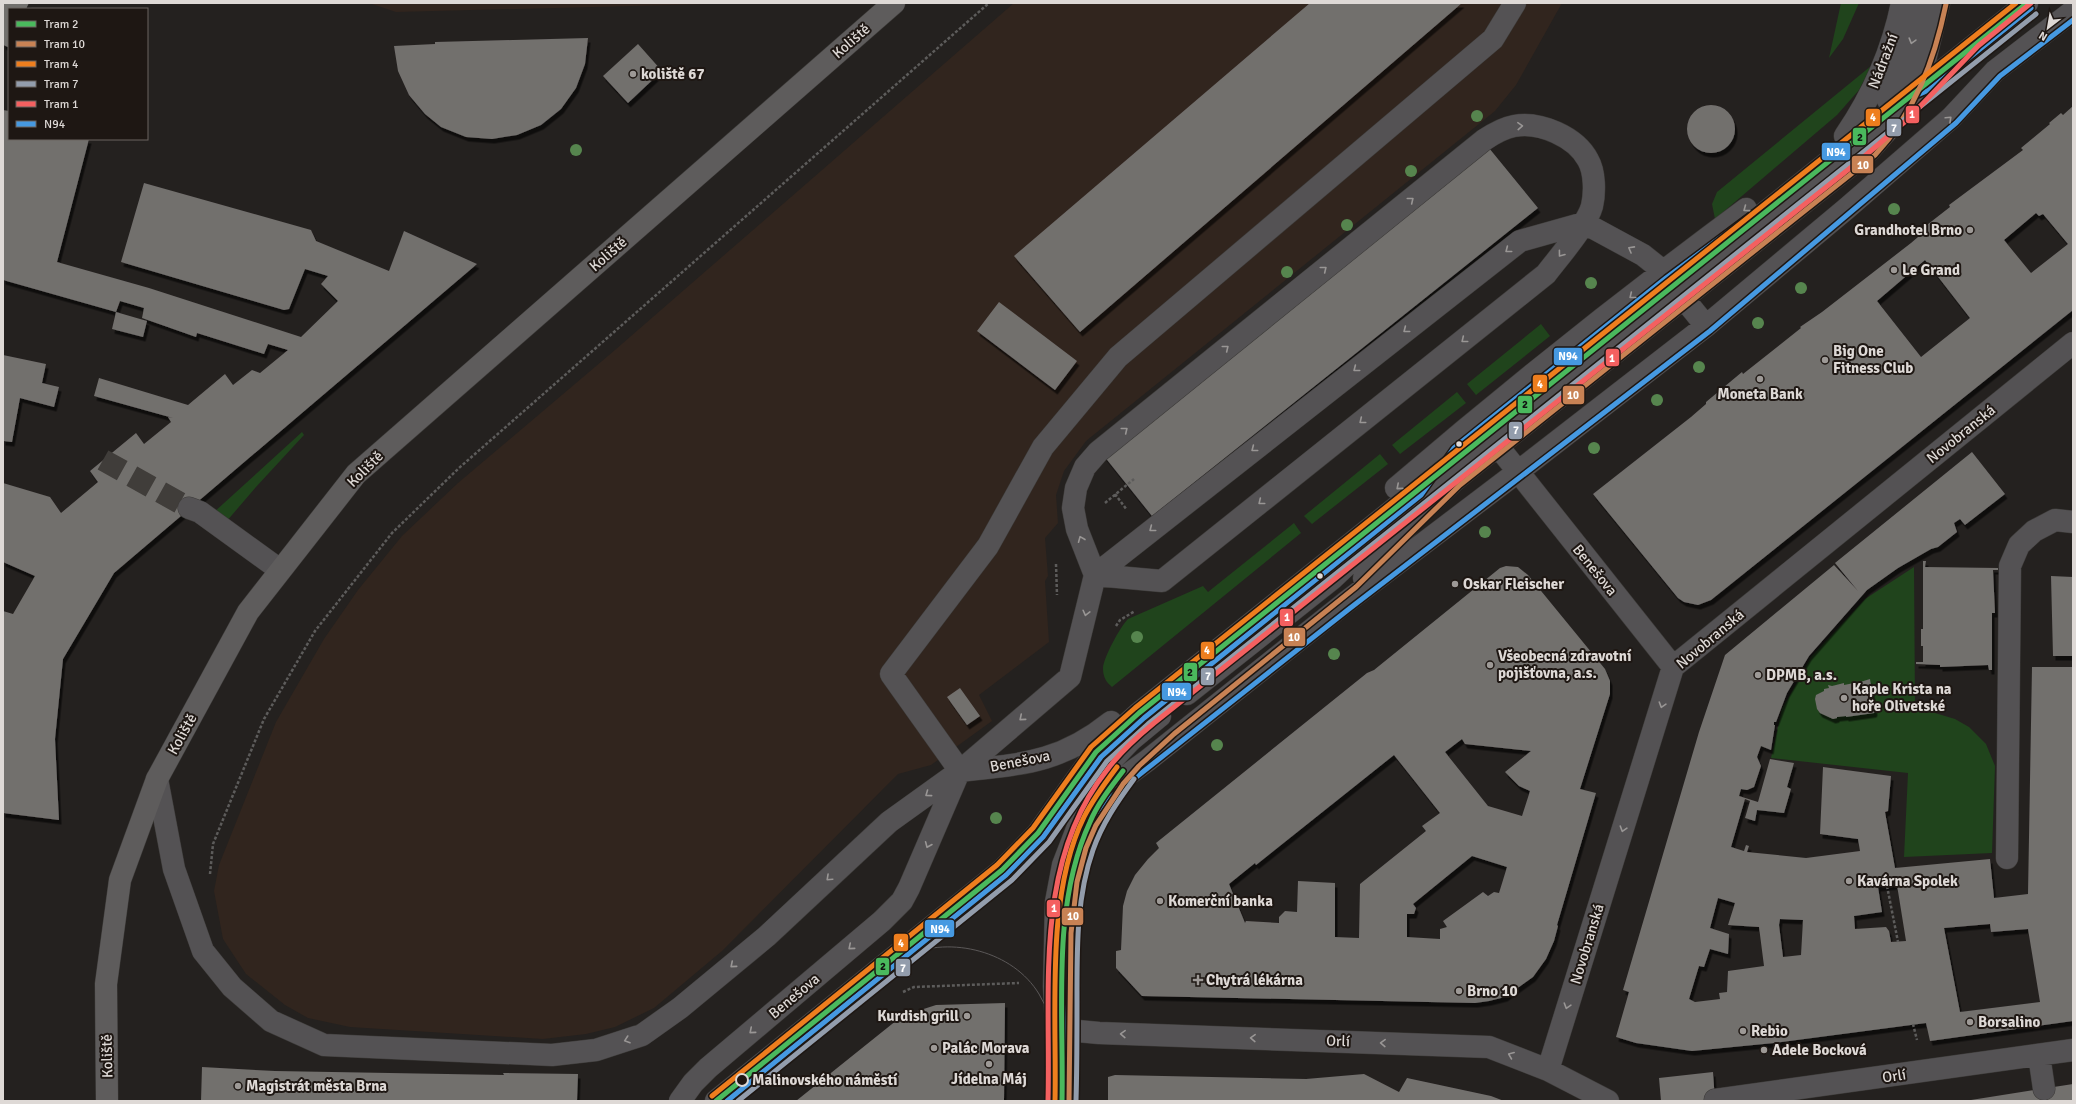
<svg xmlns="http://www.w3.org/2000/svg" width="2076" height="1104" font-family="Signika,sans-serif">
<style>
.built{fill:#31251e}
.green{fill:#20441c}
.building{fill:#726f6d;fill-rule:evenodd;filter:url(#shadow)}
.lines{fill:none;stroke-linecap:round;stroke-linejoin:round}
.minor-tunnel{stroke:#403d3a;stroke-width:22;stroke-dasharray:22 11;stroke-linecap:butt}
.minor-casing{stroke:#3d3b39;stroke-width:23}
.major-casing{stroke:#3d3b39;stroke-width:23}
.path{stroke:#5d5c5b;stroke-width:2.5;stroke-dasharray:3 2;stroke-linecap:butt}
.minor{stroke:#545254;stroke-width:22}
.major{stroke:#5e5c5c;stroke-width:22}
.tram{stroke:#5b5858;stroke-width:1}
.bus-1-casing{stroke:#1e1713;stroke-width:8}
.bus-1{stroke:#4699e1;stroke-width:5}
.tram-1-casing{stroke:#1e1713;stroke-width:8}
.tram-2-casing{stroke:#1e1713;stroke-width:8}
.tram-3-casing{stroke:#1e1713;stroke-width:8}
.tram-4-casing{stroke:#1e1713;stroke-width:8}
.tram-5-casing{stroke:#1e1713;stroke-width:8}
.tram-1{stroke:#4ab95d;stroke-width:5}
.tram-2{stroke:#c88254;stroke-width:5}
.tram-3{stroke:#ee7e1e;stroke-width:5}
.tram-4{stroke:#939dac;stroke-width:5}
.tram-5{stroke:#f46060;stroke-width:5}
.tree{fill:#56854e}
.oneway{stroke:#999695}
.poi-dot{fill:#9d9996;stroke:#1e1713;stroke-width:1.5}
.bus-dot{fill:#ded9d6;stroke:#1e1713;stroke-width:1.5}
.stop-dot{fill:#1e1713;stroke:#ded9d6;stroke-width:2}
.labels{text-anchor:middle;stroke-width:4;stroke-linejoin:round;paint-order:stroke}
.street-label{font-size:15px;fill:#ded9d6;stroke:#1e1713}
.poi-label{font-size:15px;font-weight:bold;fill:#ded9d6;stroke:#1e1713;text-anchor:start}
.stop-label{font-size:15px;font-weight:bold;fill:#ded9d6;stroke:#1e1713;text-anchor:start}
.line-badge{stroke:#1e1713;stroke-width:1.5}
.badge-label{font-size:11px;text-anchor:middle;font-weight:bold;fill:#fff}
.pale-badge-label{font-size:11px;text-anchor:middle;font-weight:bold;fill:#111}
</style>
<defs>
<filter id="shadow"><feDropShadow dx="2.5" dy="4.5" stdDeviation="0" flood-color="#0009"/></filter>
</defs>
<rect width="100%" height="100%" fill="#24211f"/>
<path class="built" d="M369,3H748L396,12Z
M1014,3H1562L1516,85L1495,111L1086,441L1064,471L1056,495L1058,523L1045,538L1048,576L1045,581L1049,642L979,695L992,721L931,765L898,774L722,951L654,1008L615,1027L586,1034L543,1039L350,1027L308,1018L285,1005L246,974L223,939L214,891L219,865L276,722L324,639L358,590L402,536L458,483L615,350Z"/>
<path class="green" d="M1841,3H1859L1843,39L1829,58Z
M1871,66L1859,90L1837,115L1715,219L1712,204L1717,192Z
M1541,324L1550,336L1476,395L1467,384Z
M1457,392L1466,403L1400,454L1392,445Z
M302,432L304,435L256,487L220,529L201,524Z
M1380,454L1388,464L1312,524L1304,516Z
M1294,523L1301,533L1112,687C1106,682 1103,677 1103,668C1104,657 1120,627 1128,619L1203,586L1208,592Z
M1914,567L1915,707L1955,719L1969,727L1986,744L1995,766L1992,853L1904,857L1908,773L1771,758L1782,709L1811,657L1865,599Z"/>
<path class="building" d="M3,3H29L26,9H9L8,47L3,45Z
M1310,3H1462L1080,332L1014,256Z
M588,38L585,64L576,88L561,109L541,125L517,135L492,139L466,137L441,127L425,114L409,95L398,71L394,46L435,44V42Z
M638,44L662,71L628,103L603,76Z
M1687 129a24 24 0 1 1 48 0a24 24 0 1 1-48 0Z
M2073,106V310L1711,600L1698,605L1684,602L1678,598L1593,494L1691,417L1706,404V402L1742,372L1743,374L1801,328L1800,327L1822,312L1911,243L1925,231L1923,228L1950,207L1949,205L2023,150L2021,148L2050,124L2049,123L2061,113L2063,115ZM2036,213L2039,216L2043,214L2068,244L2031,273L2004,240ZM1925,260L1970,318L1921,357L1877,301Z
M3,110L9,111V139H89L57,262L149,288L301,337L338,301L321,284L328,276L305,269L289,309L284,310L121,262L144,183L311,230L316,241L389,271L404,231L477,264L114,573L63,659L55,739L59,820L3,813V611L13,614L35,576L3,562V483L50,497L61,513L98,482L90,471L136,433L144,444L171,422L168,417L173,418L94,396L99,378L188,405L225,374L233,385L252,370L260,373L288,350L268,344L264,354L197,333L196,337L142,318L144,308L120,301L116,312L3,280Z
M1489,148L1538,208L1152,516L1104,456Z
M999,302L1077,361L1055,390L977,331Z
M116,312L147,321L143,337L112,329Z
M3,355L46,364L42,383L59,387L54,407L20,398L12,442L3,441Z
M1972,452L2005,494L1965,525L1960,519L1954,523L1957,532L1938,547L1931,549L1898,568L1867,590L1809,656L1787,693L1776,722H1774V725H1775L1771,750L1761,746L1757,757L1761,766L1754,787L1747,790L1741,789L1739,796L1758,802L1770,759L1794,763L1787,787L1791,789L1784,813L1757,810L1755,821L1745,818L1750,801L1745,799L1731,847L1744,851L1746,845L1749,846L1747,852L1806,858L1860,851L1858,839L1820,834L1823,767L1891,776L1888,811L1885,812L1895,868L1990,859L1994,898L2028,894L2032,667H2073V1021L1930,1041L1926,1023L1774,1043L1692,1051L1636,1043L1616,1037L1629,992L1623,990L1699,732L1725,655L1834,565L1858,591L1835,563ZM1897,885L1906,941L1891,942L1889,931L1886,927L1855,929L1854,916L1882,912L1878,887ZM1718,898L1735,903L1728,925L1759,927L1764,966L1728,971L1727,992L1719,993L1720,999L1695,1002L1689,999L1699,966L1704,967L1710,949L1728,954L1729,934L1710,928ZM1780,919L1803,920L1801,955L1783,957L1779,925ZM1990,924L1991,932L2028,929L2040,1002L1960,1012L1944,928Z
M1923,561H1926L1925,567L1998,568V570H1993L1995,613H1992V670H1989L1988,665L1940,667V665L1916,664V662H1923V646H1921V629H1923Z
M1506,566L1518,567L1528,575L1605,669L1610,681V694L1580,789L1596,793L1557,925L1558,926L1554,941L1546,959L1533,977L1505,997L1489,1001L1475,1003L1142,996L1116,968V951L1121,950L1123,906L1127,891L1135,875L1148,859L1159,848L1156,843L1367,673L1374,670L1500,568ZM1462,739L1465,744L1531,751L1505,772L1519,786L1530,791L1522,816L1488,806L1445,752ZM1394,755L1440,813L1422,826L1426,831L1360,884L1359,938L1335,937V883L1298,881L1297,912L1285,911L1279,917V923L1246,921L1245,923L1229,884L1255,863L1256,865ZM1472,856L1507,867L1499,893L1494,892L1488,896L1483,892L1443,921L1447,927L1440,929V939L1407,937V914H1414L1416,908L1413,904Z
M2051,576L2073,577V656H2053Z
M1870,679L1875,711L1874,713L1846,717V716L1837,717V718L1833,719L1820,713L1817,709L1815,699L1816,695L1824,691V689L1829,688L1828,685L1832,686L1844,683V685L1854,683L1853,681L1857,683Z
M960,688L980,716L967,725L947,697Z
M1005,1003L1004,1101H796L902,1016L936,1005Z
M202,1067L275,1071L504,1075L503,1073L578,1074L577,1101H201Z
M1713,1072L1715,1101H1661L1659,1078Z
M1364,1074L1399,1092L1407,1078L1491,1096L1504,1101H1108V1077L1115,1075L1306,1079Z
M2073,1084V1101H1971V1100Z"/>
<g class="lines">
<path class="minor-tunnel" d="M103,460L189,508"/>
<defs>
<path id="minor" d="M1911,94L1926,56L1939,3
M1888,100L1902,72L1921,3
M1845,136C1873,95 1892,52 1902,3
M1489,435L1673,667
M1396,488C1509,391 1626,298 1746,209
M189,508L200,512L280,570
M1095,575L1520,241L1584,223L1643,255L1658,267L1706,326
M1364,578L1411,522L1455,480L1850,166L1870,150L1892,125
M1187,694L1332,579L1367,546
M960,771C1022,764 1060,763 1111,722
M960,771L891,674L988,546L1043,447L1118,357L1493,39L1515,3
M157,779L174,869L203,951L232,987L271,1021L324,1045L552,1055L596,1050L642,1035L680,1008L767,936L889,822L960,771L1070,677L1095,575L1077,529L1073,508L1076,488L1085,467L1098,452L1484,140C1493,134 1503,128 1514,126C1540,121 1576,137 1588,160C1595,172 1595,193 1592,206C1587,225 1559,257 1546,274L1162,581L1095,575
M1086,812L1110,788L1148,760L1345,603L1519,471L1706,326L1846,209L1951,118L1995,71L2073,11
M2007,858L2010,566L2019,545L2034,531L2055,520L2073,522
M1056,1029L1099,1033L1489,1047L1548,1070L1608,1101
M2039,1055L2044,1089
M1548,1070L1673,667L2073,343
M1715,1100L2073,1050
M680,1101L693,1083L708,1068L882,921L902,901L909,888L959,772
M716,1101L1002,870L1038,833L1096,752L1139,713L2027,3
M1056,1101L1057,1041L1054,986L1056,902L1063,865L1077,829L1107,765L1131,740L1160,716"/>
<path id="major" d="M107,1101L106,984L120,880L157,779L248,612L356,474L894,3"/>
</defs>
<use href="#minor" class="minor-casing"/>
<use href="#major" class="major-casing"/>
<path class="path" d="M1115,494L1127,510
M1105,503L1134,479
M1056,564L1057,595
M1116,626L1120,620L1135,611
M210,874L213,844L264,719L315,631L392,533L459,468L989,3
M1887,886L1898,942
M903,992L914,987L1019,983
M1913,1024L1917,1040"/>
<use href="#minor" class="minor"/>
<use href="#major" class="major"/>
<path class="tram" d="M861,984C875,974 890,962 907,955C951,936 1013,951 1039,994C1054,1019 1058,1049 1063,1078"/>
<defs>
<path id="bus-1" d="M727,1101L1006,875L1043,837L1101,757L1144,718L1421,495L1454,448L1666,278L1849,142L1892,106L1929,90L2031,8
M1063,1101C1063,1081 1065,1060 1064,1040C1062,962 1047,864 1106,801L1349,609L1710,331L1956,123L2000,76L2073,20"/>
</defs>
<use href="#bus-1" class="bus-1-casing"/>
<use href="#bus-1" class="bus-1"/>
<defs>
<path id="tram-1" d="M716,1101L1002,870L1038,833L1096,752L1139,713L2027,3
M1062,1101C1064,1011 1051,906 1090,822C1098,803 1111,787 1123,771"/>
<path id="tram-2" d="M1069,1101L1071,933L1077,882L1086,848L1096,825L1123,784L1139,766L1174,734L1356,587L1460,485L1875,155C1915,112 1934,62 1946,4"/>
<path id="tram-3" d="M712,1096L997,865L1033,828L1091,747L1135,708L2016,3
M1055,1101C1057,1014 1045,896 1084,817C1093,799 1105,783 1117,767"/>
<path id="tram-4" d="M738,1101L1012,880L1049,842L1107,761L1148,724L2036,14
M1076,1101C1077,1068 1077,1034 1077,1001C1077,951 1076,898 1093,850C1102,824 1117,802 1134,779"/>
<path id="tram-5" d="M1048,1101C1051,990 1033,863 1107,770C1120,752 1137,737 1154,723L1859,161L1908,119L1978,46L2031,3"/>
</defs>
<use href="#tram-1" class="tram-1-casing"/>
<use href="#tram-2" class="tram-2-casing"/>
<use href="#tram-3" class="tram-3-casing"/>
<use href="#tram-4" class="tram-4-casing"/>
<use href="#tram-5" class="tram-5-casing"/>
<use href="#tram-1" class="tram-1"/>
<use href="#tram-2" class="tram-2"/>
<use href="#tram-3" class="tram-3"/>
<use href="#tram-4" class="tram-4"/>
<use href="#tram-5" class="tram-5"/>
</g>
<g class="tree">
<circle cx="1477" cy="116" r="6"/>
<circle cx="576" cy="150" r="6"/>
<circle cx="1411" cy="171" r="6"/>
<circle cx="1894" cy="209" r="6"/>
<circle cx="1347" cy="225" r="6"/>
<circle cx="1287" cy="272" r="6"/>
<circle cx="1591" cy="283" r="6"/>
<circle cx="1801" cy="288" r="6"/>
<circle cx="1758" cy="323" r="6"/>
<circle cx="1699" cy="367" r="6"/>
<circle cx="1657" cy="400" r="6"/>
<circle cx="1594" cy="448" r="6"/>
<circle cx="1485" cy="532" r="6"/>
<circle cx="1137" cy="637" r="6"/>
<circle cx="1334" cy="654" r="6"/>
<circle cx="1217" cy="745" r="6"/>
<circle cx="996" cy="818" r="6"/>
</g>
<defs><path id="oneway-chevron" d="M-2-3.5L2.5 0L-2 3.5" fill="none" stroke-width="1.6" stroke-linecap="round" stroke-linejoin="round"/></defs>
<g class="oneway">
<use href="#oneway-chevron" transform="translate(1912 41) rotate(106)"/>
<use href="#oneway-chevron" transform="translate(1949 119) rotate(-43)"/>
<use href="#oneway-chevron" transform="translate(1520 126) rotate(-3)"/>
<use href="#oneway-chevron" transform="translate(1411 200) rotate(-39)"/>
<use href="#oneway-chevron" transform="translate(1746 209) rotate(143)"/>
<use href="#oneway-chevron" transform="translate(1631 249) rotate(-151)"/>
<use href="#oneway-chevron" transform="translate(1508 250) rotate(142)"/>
<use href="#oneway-chevron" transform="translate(1561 254) rotate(127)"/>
<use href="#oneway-chevron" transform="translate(1324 269) rotate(-39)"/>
<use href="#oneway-chevron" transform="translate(1632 296) rotate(141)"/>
<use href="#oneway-chevron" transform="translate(1406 330) rotate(142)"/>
<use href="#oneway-chevron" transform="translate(1464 340) rotate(141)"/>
<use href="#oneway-chevron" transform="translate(1226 348) rotate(-39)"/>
<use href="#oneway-chevron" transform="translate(1356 369) rotate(142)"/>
<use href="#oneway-chevron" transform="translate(1362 421) rotate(141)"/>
<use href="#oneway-chevron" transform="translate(1125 430) rotate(-39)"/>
<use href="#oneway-chevron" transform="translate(1254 449) rotate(142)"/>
<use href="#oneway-chevron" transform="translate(1399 487) rotate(139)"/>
<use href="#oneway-chevron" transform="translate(1261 502) rotate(141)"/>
<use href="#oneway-chevron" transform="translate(1152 529) rotate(142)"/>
<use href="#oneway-chevron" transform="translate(1081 539) rotate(-112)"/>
<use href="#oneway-chevron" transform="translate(1086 613) rotate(104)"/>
<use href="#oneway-chevron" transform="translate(1662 705) rotate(107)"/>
<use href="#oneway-chevron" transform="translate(1022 718) rotate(140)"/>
<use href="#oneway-chevron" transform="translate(928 794) rotate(144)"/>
<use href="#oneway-chevron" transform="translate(1623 829) rotate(107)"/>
<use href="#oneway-chevron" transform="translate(928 845) rotate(113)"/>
<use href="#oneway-chevron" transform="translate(829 878) rotate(137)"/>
<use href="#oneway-chevron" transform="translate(851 947) rotate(140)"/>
<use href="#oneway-chevron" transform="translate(733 965) rotate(140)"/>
<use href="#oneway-chevron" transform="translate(1567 1006) rotate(107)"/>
<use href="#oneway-chevron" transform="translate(752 1031) rotate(140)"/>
<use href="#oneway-chevron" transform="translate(1123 1034) rotate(-178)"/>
<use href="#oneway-chevron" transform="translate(1253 1038) rotate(-178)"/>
<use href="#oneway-chevron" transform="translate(627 1040) rotate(161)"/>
<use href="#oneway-chevron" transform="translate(1383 1043) rotate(-178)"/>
<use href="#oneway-chevron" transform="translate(1511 1055) rotate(-158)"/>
</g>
<g class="poi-dot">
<circle cx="633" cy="74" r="4"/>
<circle cx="1970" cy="230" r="4"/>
<circle cx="1894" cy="270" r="4"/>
<circle cx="1825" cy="360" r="4"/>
<circle cx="1760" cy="379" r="4"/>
<circle cx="1455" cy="584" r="4"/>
<circle cx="1490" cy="665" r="4"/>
<circle cx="1758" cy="675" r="4"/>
<circle cx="1844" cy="698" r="4"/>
<circle cx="1849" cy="881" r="4"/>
<circle cx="1160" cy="901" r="4"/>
<path d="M1196 974h4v4h4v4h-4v4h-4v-4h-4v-4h4z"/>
<circle cx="1459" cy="991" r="4"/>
<circle cx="967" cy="1016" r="4"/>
<circle cx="1970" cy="1022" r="4"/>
<circle cx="1743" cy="1031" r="4"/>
<circle cx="934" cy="1048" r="4"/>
<circle cx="1764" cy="1050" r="4"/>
<circle cx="989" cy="1064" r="4"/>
<circle cx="238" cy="1086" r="4"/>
</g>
<g class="bus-dot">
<circle cx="1459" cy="444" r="3.5"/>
<circle cx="1320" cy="576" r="3.5"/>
</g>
<circle class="stop-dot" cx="742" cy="1080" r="6"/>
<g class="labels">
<g class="street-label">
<text transform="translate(851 41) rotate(-41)" y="5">Koliště</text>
<text transform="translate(1883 61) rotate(-69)" y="5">Nádražní</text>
<text transform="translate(608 254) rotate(-41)" y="5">Koliště</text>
<text transform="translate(1961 434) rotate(-39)" y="5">Novobranská</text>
<text transform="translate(365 469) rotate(-45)" y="5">Koliště</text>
<text transform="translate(1595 570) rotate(51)" y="5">Benešova</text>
<text transform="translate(1710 639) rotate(-40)" y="5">Novobranská</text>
<text transform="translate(182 734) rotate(-61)" y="5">Koliště</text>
<text transform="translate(1020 761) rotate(-11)" y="5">Benešova</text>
<text transform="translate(1587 944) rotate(-73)" y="5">Novobranská</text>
<text transform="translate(794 996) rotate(-40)" y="5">Benešova</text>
<text transform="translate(1338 1041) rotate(2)" y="5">Orlí</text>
<text transform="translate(107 1056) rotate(-91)" y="5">Koliště</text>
<text transform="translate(1894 1076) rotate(-8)" y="5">Orlí</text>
</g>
<g class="poi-label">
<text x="641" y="79">koliště 67</text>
<text x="1962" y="235" text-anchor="end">Grandhotel Brno</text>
<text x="1902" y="275">Le Grand</text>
<text x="1833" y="356">Big One<tspan x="1833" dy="17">Fitness Club</tspan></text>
<text x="1760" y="399" text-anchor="middle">Moneta Bank</text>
<text x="1463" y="589">Oskar Fleischer</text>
<text x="1498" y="661">Všeobecná zdravotní<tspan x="1498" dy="17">pojišťovna, a.s.</tspan></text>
<text x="1766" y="680">DPMB, a.s.</text>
<text x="1852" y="694">Kaple Krista na<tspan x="1852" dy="17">hoře Olivetské</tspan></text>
<text x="1857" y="886">Kavárna Spolek</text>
<text x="1168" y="906">Komerční banka</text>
<text x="1206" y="985">Chytrá lékárna</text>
<text x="1467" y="996">Brno 10</text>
<text x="959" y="1021" text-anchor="end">Kurdish grill</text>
<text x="1978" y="1027">Borsalino</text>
<text x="1751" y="1036">Rebio</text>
<text x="942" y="1053">Palác Morava</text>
<text x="1772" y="1055">Adele Bocková</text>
<text x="989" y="1084" text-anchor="middle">Jídelna Máj</text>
<text x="246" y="1091">Magistrát města Brna</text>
</g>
<g class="stop-label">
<text x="752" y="1085">Malinovského náměstí</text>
</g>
</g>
<g class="line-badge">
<rect x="1905" y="105" width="15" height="19" rx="4" fill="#f46060"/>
<rect x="1865" y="108" width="16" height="19" rx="4" fill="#ee7e1e"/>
<rect x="1886" y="118" width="16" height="19" rx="4" fill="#939dac"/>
<rect x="1852" y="127" width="15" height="19" rx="4" fill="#4ab95d"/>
<rect x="1821" y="142" width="30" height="19" rx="4" fill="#4699e1"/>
<rect x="1851" y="155" width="23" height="19" rx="4" fill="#c88254"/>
<rect x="1553" y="347" width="30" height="19" rx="4" fill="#4699e1"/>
<rect x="1605" y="348" width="15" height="19" rx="4" fill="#f46060"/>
<rect x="1532" y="374" width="16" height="19" rx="4" fill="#ee7e1e"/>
<rect x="1562" y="385" width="23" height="20" rx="4" fill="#c88254"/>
<rect x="1517" y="395" width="16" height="19" rx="4" fill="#4ab95d"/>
<rect x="1508" y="421" width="15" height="19" rx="4" fill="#939dac"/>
<rect x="1279" y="608" width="15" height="19" rx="4" fill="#f46060"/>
<rect x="1283" y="627" width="23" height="20" rx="4" fill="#c88254"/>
<rect x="1200" y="641" width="15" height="19" rx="4" fill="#ee7e1e"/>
<rect x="1183" y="662" width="15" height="20" rx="4" fill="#4ab95d"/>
<rect x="1200" y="667" width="15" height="19" rx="4" fill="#939dac"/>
<rect x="1161" y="682" width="31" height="19" rx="4" fill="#4699e1"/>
<rect x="1046" y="899" width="15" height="19" rx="4" fill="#f46060"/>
<rect x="1061" y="907" width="23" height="19" rx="4" fill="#c88254"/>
<rect x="924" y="919" width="31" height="19" rx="4" fill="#4699e1"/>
<rect x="893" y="933" width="16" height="19" rx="4" fill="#ee7e1e"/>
<rect x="875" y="957" width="15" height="19" rx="4" fill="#4ab95d"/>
<rect x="895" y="958" width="16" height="19" rx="4" fill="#939dac"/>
</g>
<g class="badge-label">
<text x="1912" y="118">1</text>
<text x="1873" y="121">4</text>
<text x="1894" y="132">7</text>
<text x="1836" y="156">N94</text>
<text x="1863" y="169">10</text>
<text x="1568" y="360">N94</text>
<text x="1612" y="362">1</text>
<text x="1540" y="388">4</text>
<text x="1573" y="399">10</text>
<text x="1516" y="434">7</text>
<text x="1287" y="621">1</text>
<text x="1294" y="641">10</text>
<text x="1207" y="654">4</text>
<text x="1208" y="680">7</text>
<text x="1177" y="696">N94</text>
<text x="1054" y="912">1</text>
<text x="1073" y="920">10</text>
<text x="940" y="933">N94</text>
<text x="901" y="947">4</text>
<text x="903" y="972">7</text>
</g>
<g class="pale-badge-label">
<text x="1860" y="141">2</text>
<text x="1525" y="408">2</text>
<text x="1190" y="676">2</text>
<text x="883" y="970">2</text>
</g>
<rect width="2076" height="1104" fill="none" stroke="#ded9d6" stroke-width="8"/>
<rect x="8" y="8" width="140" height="132" fill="#1e1713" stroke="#6b6561"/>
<rect x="16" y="21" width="20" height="6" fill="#4ab95d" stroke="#6b6561"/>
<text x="44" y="28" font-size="12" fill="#ded9d6">Tram 2</text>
<rect x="16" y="41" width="20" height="6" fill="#c88254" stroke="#6b6561"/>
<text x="44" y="48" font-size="12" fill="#ded9d6">Tram 10</text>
<rect x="16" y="61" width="20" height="6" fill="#ee7e1e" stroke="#6b6561"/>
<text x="44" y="68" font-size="12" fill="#ded9d6">Tram 4</text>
<rect x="16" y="81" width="20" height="6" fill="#939dac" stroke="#6b6561"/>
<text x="44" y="88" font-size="12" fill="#ded9d6">Tram 7</text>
<rect x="16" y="101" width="20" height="6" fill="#f46060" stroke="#6b6561"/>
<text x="44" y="108" font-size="12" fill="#ded9d6">Tram 1</text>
<rect x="16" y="121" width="20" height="6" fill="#4699e1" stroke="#6b6561"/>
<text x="44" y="128" font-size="12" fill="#ded9d6">N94</text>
<g transform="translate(2048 28) rotate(211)" stroke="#1e1713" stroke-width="3" paint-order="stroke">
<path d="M0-3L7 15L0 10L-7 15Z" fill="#ded9d6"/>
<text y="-6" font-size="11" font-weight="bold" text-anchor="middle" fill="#ded9d6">N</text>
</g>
</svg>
